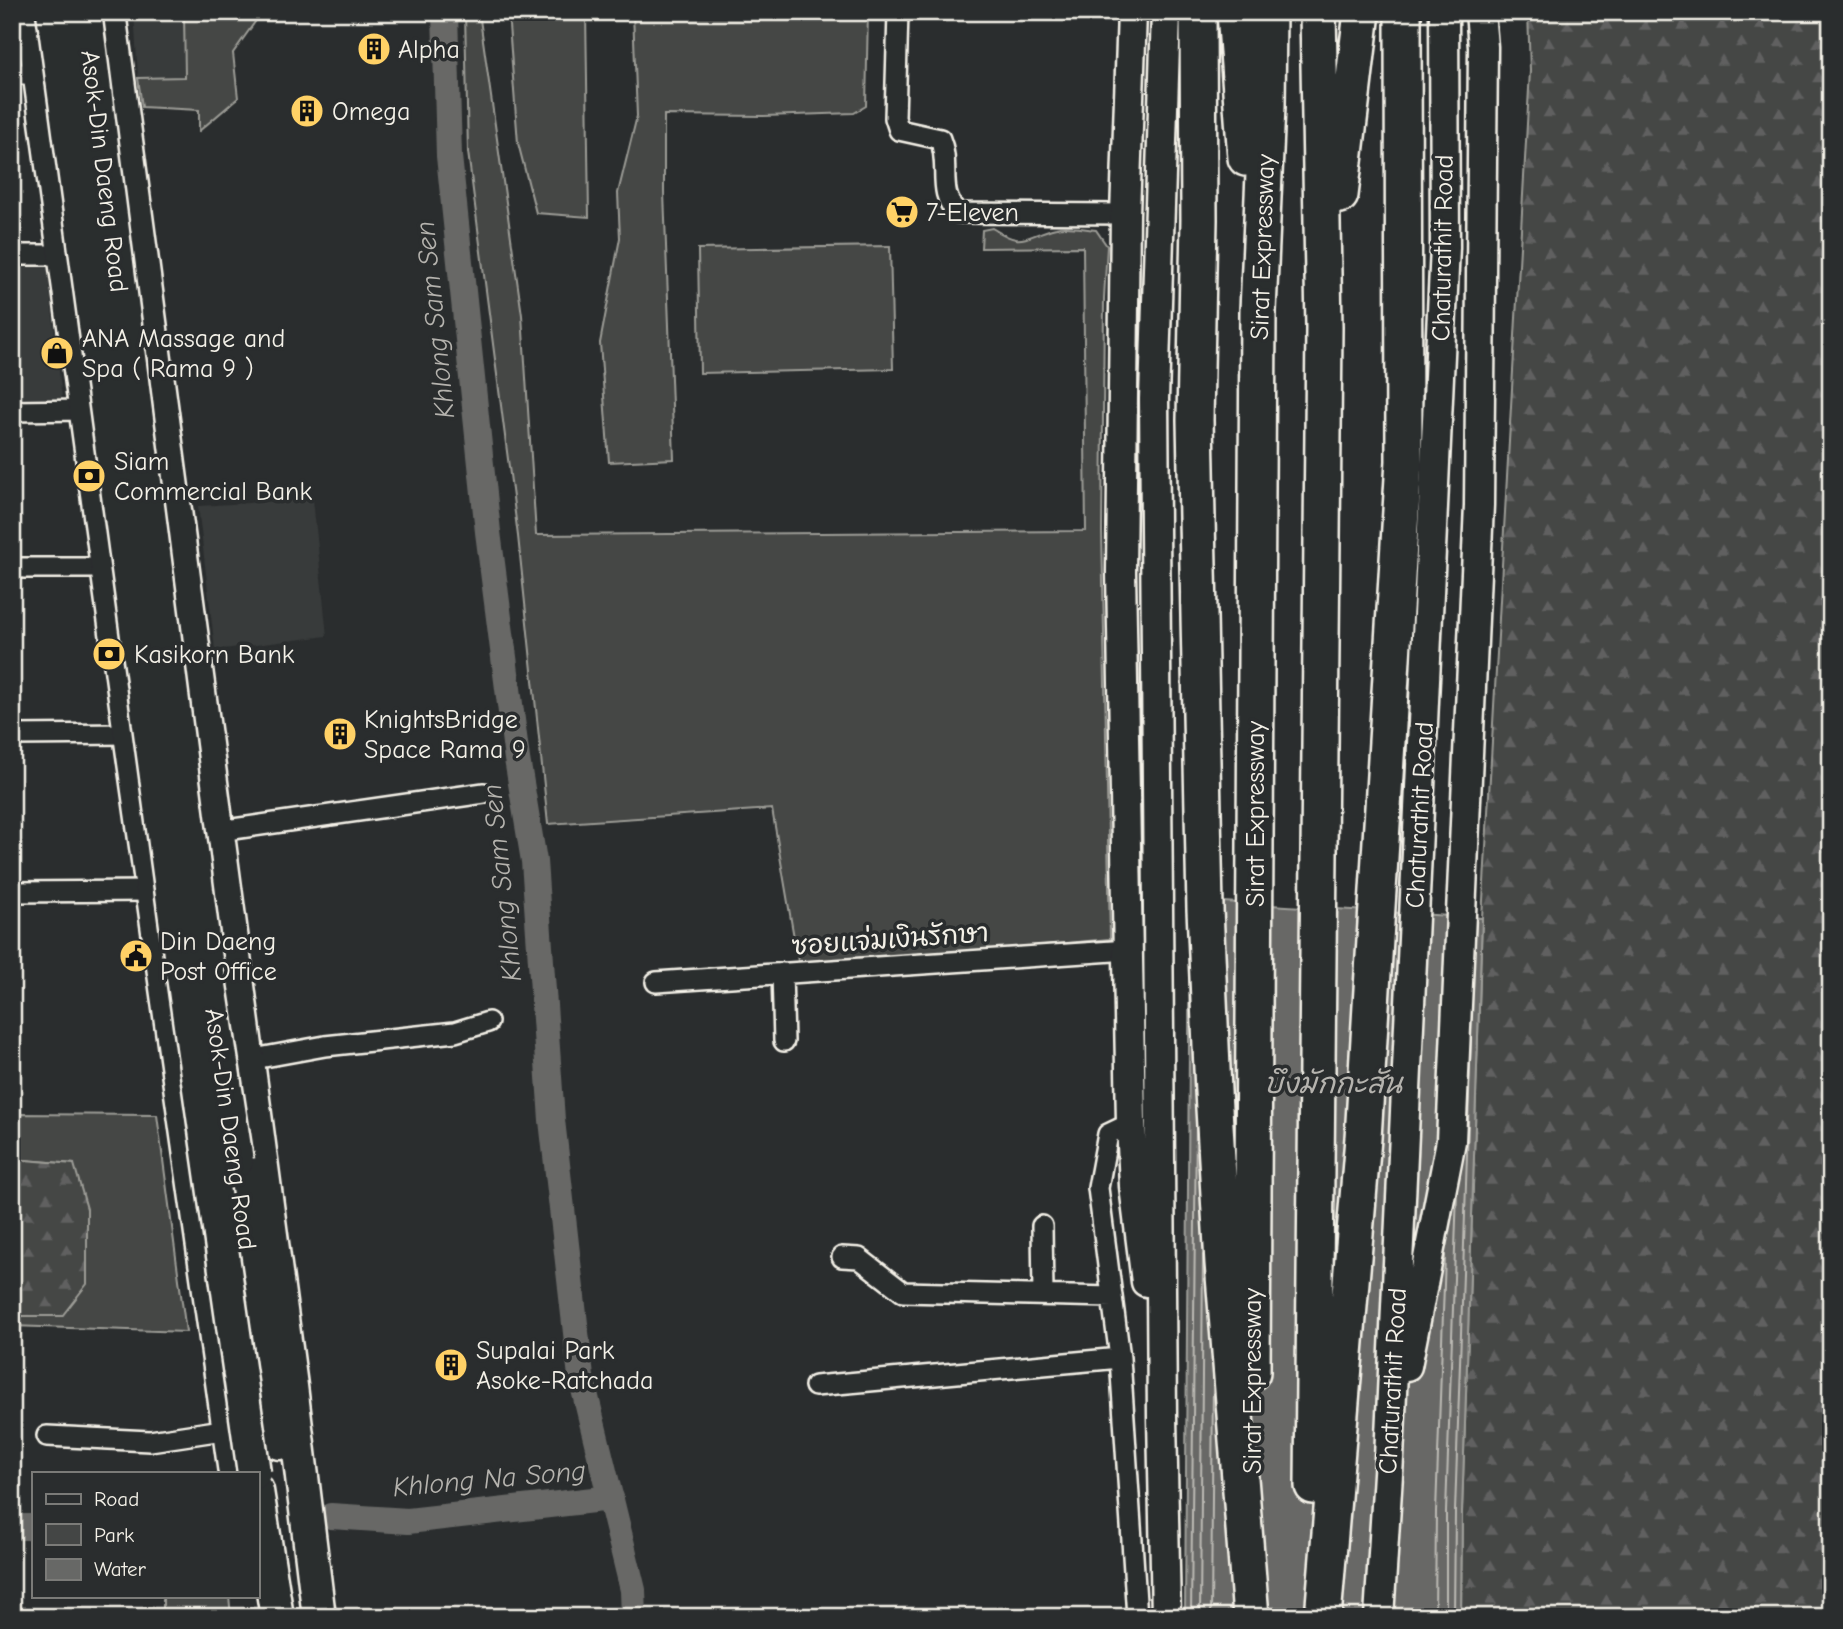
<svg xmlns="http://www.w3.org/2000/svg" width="1843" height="1629" font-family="'Comic Neue','Playpen Sans Thai',sans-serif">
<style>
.built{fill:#373a3a}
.green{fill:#444645;stroke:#9c9c96;stroke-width:2}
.forest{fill:url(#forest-firs);stroke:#9c9c96;stroke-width:2}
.water{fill:#676866;stroke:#9f9f9a;stroke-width:2}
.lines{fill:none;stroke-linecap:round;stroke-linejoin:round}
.shore{stroke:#bcbab4;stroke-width:2}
.canal{stroke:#676866;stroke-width:26}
.street-casing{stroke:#f4f1e8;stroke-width:24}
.secondary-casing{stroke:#f4f1e8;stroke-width:33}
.primary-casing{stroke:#f4f1e8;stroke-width:37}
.highway-casing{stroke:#f4f1e8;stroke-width:40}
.street{stroke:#2a2d2e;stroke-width:19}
.secondary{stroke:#2a2d2e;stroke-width:28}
.primary{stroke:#2a2d2e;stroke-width:32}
.highway{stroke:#2a2d2e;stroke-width:35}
.primary-bridge-casing{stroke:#f4f1e8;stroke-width:37;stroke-linecap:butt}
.primary-bridge{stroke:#2a2d2e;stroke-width:32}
.labels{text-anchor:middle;stroke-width:7;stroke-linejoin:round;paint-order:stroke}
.poi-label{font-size:26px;fill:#f4f1e8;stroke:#2a2d2e;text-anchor:start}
.street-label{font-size:26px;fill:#f4f1e8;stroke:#2a2d2e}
.water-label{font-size:28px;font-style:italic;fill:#b5b3ae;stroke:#2a2d2e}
</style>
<defs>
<pattern id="forest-firs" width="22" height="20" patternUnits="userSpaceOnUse" patternTransform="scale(1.75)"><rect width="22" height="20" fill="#444645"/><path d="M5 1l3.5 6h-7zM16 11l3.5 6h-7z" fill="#606160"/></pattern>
</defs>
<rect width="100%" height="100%" fill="#2a2d2e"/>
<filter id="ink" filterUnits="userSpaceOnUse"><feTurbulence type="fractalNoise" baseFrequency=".0143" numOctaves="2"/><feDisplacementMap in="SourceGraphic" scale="14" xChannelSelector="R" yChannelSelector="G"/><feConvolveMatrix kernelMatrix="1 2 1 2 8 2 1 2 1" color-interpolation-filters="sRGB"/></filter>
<g filter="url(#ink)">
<path class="built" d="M134,12H184L185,78H138Z
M12,242L45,243L64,417L12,419Z
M313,499L327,636L215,650L198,506Z"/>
<path class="green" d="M184,12H262L233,53L238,98L199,131V110L142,107L138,78L185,77Z
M465,12H479L522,315L536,535L1086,531L1083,247L981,248L982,230L992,228C1025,249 1023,236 1056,228C1067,225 1083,229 1096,230L1107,246L1104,298L1102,531L1110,939L799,967L772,809L548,824L518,536L468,152Z
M508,12H586L589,217L536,213L518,143Z
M633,12H868L866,106L854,113L764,116L664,115V192L674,459L609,462L600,343L620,238L618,193L637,116Z
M890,246L893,369L700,373L698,249Z
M12,1114L157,1115L186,1332L12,1326V1316H62L74,1164L12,1159Z
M163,1596H229L231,1617H163Z"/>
<path class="forest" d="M1528,12H1831V1617H1461L1462,1512L1482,918L1530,71Z
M12,1159L74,1164L87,1209V1284L62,1316H12Z"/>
<path class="water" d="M1190,900L1482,918L1462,1512L1461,1617H1185Z"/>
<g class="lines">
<path class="shore" d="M1191,1617L1196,1122
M1200,1617L1203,1255
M1211,1617L1213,1378
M1435,1617L1436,1512L1445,1256
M1446,1617V1512L1457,1191
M1454,1617L1455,1512L1471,1035"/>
<path class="canal" d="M445,12L449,156L488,532L517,759L534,861L552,1120L581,1377L633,1590L634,1617
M331,1516L408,1521L611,1498
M12,1527H33"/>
<defs>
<path id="street" d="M898,12L895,118L899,130L940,139C951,165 936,193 958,213L1125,214
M12,74H40
M12,255H64
M12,411L85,410
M12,568H107
M12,735L130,734
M219,831L484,793
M12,892L152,891
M782,973L784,1041
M656,982L1128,950
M248,1060L325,1046L455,1032L488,1022
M1131,1123L1108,1134L1098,1188L1120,1358L1137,1617
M1042,1226L1043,1294
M842,1257L859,1258L903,1292L1112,1297
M815,1386L1120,1358
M47,1436L150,1441L229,1429"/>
<path id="secondary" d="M1132,12L1125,214L1121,572L1131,1123L1134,1186L1146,1282
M1407,1366L1451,1141L1479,505L1483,47L1480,12
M1166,1617L1162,1417L1154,399L1166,12
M1379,1617L1389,1458L1445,247L1444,12"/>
<path id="primary" d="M31,12L130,734L235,1473
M109,12L291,1386L319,1617
M237,1161L270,1396L279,1443
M257,1491L277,1617"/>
<path id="highway" d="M1198,12L1199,220L1195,420L1205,909L1213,1091L1223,1263L1251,1617
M1235,12L1246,158
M1340,195L1362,12
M1252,1372L1258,311L1267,106L1268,12
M1313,1486L1324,327L1318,12
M1323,1617L1363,1138L1404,461L1403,12"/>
</defs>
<use href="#street" class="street-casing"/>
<use href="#secondary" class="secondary-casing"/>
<use href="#primary" class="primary-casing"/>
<use href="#highway" class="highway-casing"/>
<use href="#street" class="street"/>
<use href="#secondary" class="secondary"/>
<use href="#primary" class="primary"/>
<use href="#highway" class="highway"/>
<defs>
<path id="primary-bridge" d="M53,12L181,962L254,1473
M85,12L205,953L237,1161"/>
</defs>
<use href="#primary-bridge" class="primary-bridge-casing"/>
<use href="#primary-bridge" class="primary-bridge"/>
</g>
</g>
<defs>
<symbol id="building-disc" viewBox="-11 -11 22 22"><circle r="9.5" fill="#ffd166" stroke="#2a2d2e"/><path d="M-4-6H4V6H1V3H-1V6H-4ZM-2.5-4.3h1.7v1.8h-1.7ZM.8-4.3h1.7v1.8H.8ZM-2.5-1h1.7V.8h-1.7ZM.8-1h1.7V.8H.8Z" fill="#111"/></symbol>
<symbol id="supermarket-disc" viewBox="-11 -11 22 22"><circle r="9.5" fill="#ffd166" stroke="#2a2d2e"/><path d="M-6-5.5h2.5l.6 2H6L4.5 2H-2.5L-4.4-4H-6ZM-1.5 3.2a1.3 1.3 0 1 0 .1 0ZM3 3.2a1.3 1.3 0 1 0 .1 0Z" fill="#111"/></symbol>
<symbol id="shop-disc" viewBox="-11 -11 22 22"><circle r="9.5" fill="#ffd166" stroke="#2a2d2e"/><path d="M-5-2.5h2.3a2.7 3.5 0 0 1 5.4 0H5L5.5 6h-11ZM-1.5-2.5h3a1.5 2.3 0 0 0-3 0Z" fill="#111"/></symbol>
<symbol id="bank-disc" viewBox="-11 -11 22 22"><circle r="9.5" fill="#ffd166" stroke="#2a2d2e"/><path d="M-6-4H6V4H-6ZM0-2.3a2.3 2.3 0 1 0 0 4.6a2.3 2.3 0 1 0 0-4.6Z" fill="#111"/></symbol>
<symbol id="civic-disc" viewBox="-11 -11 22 22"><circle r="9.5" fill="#ffd166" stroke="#2a2d2e"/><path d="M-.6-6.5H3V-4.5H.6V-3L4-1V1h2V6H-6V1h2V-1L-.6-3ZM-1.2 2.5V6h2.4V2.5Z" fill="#111"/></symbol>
</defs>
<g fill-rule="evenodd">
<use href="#building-disc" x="355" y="30" width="38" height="38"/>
<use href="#building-disc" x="288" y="92" width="38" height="38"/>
<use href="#supermarket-disc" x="883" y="193" width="38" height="38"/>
<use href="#shop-disc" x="38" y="334" width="38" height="38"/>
<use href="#bank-disc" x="70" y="457" width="38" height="38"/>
<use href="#bank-disc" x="90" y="635" width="38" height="38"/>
<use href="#building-disc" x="321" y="715" width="38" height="38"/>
<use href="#civic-disc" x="117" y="937" width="38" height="38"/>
<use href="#building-disc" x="432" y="1346" width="38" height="38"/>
</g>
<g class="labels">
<g class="poi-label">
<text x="398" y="58">Alpha</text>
<text x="332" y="120">Omega</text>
<text x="926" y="221">7-Eleven</text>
<text x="82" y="347">ANA Massage and<tspan x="82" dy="30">Spa ( Rama 9 )</tspan></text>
<text x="114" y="470">Siam<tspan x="114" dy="30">Commercial Bank</tspan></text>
<text x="134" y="663">Kasikorn Bank</text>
<text x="364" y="728">KnightsBridge<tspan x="364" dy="30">Space Rama 9</tspan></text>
<text x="160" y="950">Din Daeng<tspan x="160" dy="30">Post Office</tspan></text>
<text x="476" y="1359">Supalai Park<tspan x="476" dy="30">Asoke-Ratchada</tspan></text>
</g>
<g class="street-label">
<text transform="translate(105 171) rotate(83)" y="9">Asok-Din Daeng Road</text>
<text transform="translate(1262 247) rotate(-88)" y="9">Sirat Expressway</text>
<text transform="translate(1442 248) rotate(-89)" y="9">Chaturathit Road</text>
<text transform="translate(1255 814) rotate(-90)" y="9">Sirat Expressway</text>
<text transform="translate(1419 815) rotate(-87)" y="9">Chaturathit Road</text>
<text transform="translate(890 939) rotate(-4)" y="9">ซอยแจ่มเงินรักษา</text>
<text transform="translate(231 1129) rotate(82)" y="9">Asok-Din Daeng Road</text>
<text transform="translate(1252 1381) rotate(-90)" y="9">Sirat Expressway</text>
<text transform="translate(1392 1381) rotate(-87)" y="9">Chaturathit Road</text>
</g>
<g class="water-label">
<text transform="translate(434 320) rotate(-96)" y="10">Khlong Sam Sen</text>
<text transform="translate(501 883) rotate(-96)" y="10">Khlong Sam Sen</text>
<text x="1333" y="1093">บึงมักกะสัน</text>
<text transform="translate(489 1478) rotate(-5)" y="10">Khlong Na Song</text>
</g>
</g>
<rect width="1843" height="1629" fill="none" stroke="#2a2d2e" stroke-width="42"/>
<rect x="21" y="21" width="1801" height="1587" fill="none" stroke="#f4f1e8" stroke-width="2.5" filter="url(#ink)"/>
<rect x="32" y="1472" width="228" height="126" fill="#2a2d2e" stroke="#7b7b78" stroke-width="2"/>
<rect x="46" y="1494" width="35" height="10" fill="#2a2d2e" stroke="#7b7b78" stroke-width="2"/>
<text x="94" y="1506" font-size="21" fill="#f4f1e8">Road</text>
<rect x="46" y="1524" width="35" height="21" fill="#444645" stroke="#7b7b78" stroke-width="2"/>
<text x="94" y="1542" font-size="21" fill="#f4f1e8">Park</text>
<rect x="46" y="1559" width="35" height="21" fill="#676866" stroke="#7b7b78" stroke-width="2"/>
<text x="94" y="1576" font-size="21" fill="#f4f1e8">Water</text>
</svg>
